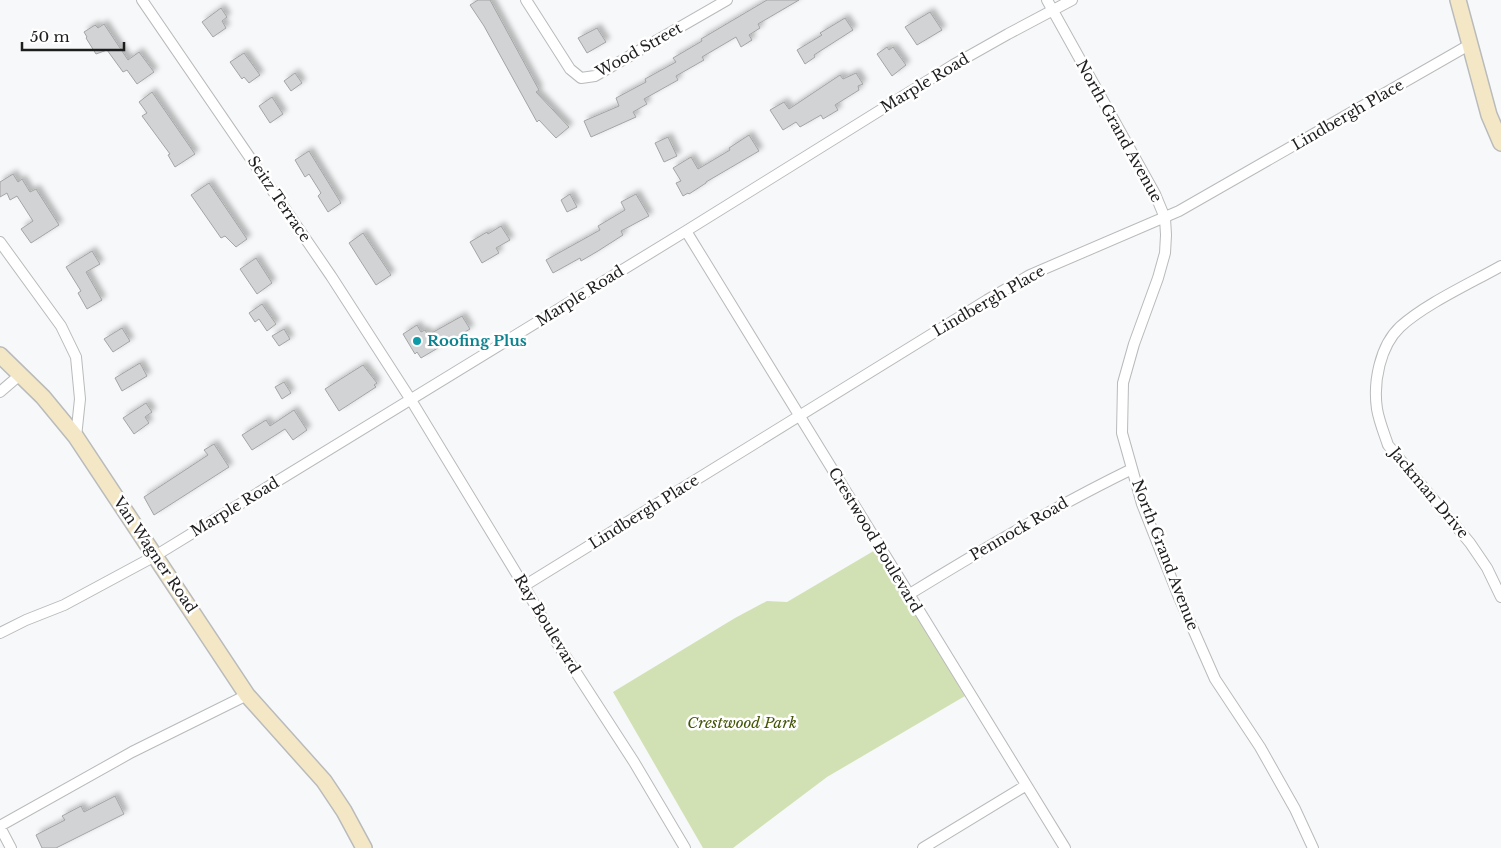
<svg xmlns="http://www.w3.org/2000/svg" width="1501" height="848" font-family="'Libre Baskerville',serif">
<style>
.green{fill:#d1e1b4}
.building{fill:#d2d3d4;stroke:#a3a4a5;filter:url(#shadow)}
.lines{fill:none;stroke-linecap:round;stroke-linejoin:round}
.street-casing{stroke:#b9babb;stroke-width:12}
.secondary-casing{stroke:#b9babb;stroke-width:18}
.street{stroke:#fff;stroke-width:10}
.secondary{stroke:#f3e7c6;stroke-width:15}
.culture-dot{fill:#0f9aa8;stroke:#fff;stroke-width:2}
.labels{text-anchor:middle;stroke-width:5;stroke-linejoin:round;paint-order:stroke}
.street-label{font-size:15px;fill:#1d1d1e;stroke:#fff}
.culture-label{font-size:15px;font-weight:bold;fill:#0d838f;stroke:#fff;text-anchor:start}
.park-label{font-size:15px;font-style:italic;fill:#425508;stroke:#fff}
</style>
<defs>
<filter id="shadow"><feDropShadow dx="4" dy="-4" stdDeviation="2.5" flood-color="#0004"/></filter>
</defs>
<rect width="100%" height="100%" fill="#f7f8f9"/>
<path class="green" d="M877,549L965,696L827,777L733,848H703L613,692L735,618L767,601L787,602Z"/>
<path class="building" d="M478,0H490L539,90L536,92L569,127L556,138L539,120L537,122L484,26L470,5Z
M767,0H799L758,24L760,28L749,35L752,40L741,47L736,37L702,57L704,60L676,76L678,80L644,99L647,104L633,112L636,117L591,137L584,121L619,106L616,98L646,82L645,79L676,62L673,58L702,41L701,39Z
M221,8L227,17L222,21L226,28L213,37L202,22Z
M930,12L942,30L917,45L905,27Z
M845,18L853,30L814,55L815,57L805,64L797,50L822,35L820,33Z
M104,24L128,60L139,52L154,72L137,84L127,70L123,72L107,50L96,54L86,38L87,37L84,32L95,25L98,28Z
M597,28L606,42L587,53L578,38Z
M887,47L889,50L893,47L906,65L892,76L877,54Z
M244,53L260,75L249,83L244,77L242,79L230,62Z
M295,73L302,83L291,91L284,81Z
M856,73L863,84L858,86L859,90L835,105L838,110L823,119L821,115L800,127L796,122L783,130L770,110L784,102L789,109L840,75L843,79Z
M152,92L195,154L175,167L168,155L170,154L142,116L147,113L139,102Z
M272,97L283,114L270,123L259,106Z
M749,135L759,151L706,182V183L689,194L688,193L683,196L676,183L681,181L673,168L691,157L698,169L730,150L729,148Z
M668,137L677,156L664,162L655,143Z
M309,151L341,203L328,212L318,196L321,193L309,174L305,177L295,160Z
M13,174L18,182L22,179L30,192L36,189L59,225L31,243L21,229L33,221L17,196L10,200L7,193L0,197V182Z
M209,183L247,239L236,247L225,236L221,238L191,195Z
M570,194L577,207L567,212L561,200Z
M636,194L649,216L621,231L623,235L598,251L581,261L580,258L553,273L546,260L600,230L598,226L625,210L621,202Z
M501,226L510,240L496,248L499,253L482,263L470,242L487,232L488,234Z
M363,233L391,275L376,285L349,243Z
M92,251L100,264L86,272L102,300L87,309L78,293L81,291L66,267Z
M256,258L272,283L257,294L240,269Z
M262,304L276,324L267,331L259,319L255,322L249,313Z
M462,316L470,329L421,358L417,352L415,354L403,334L417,325L421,332L425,330L428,335Z
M122,328L130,341L113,352L104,339Z
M284,329L290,339L279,346L272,336Z
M140,363L147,376L122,391L115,378Z
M363,365L377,383L374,385L376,387L339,411L325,389Z
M284,382L291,393L282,399L275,387Z
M146,403L152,412L145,417L149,423L134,434L123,418Z
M294,410L307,430L293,440L285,429L252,450L242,435L266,420L270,426Z
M214,444L229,467L154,515L144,497L208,455L204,450Z
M115,796L124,814L56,848H42L36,835L65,820L62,816L81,806L84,812Z"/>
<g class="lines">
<defs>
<path id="street" d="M142,0L331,276L411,400L524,586L557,643L634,762L685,848
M526,0L570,69L581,78L595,76L727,0
M1047,0L1155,194L1165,218L1166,235L1165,253L1158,278L1134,344L1123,383L1122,433L1142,504L1178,595L1215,679L1260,747L1295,809L1313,848
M686,231L1065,848
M0,242L61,326L76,357L80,399L76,437
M1501,266C1471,283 1425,304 1400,327C1380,346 1373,382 1377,409C1379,421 1384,433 1388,445L1470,543L1487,568L1501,597
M0,392L21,374
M524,586L987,300L1030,275L1179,211L1469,45
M908,595C981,550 1054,507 1132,469
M0,633L26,620L64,605L155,556L686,231L953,65L1008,34L1072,0
M0,826L132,752L247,695
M0,827L11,848
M923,848L1025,786"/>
<path id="secondary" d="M1458,0L1489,115L1501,143
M0,355L43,397L76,437L247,695L324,781L344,811L364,848"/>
</defs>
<use href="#street" class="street-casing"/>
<use href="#secondary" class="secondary-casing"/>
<use href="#street" class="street"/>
<use href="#secondary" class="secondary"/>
</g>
<circle class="culture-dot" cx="417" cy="341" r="5"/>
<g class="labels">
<g class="street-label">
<text transform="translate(639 50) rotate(-29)" y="5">Wood Street</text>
<text transform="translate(925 83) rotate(-31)" y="5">Marple Road</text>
<text transform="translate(1348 115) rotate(-30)" y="5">Lindbergh Place</text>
<text transform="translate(1119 131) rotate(61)" y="5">North Grand Avenue</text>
<text transform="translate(279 199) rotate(56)" y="5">Seitz Terrace</text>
<text transform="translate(580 296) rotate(-32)" y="5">Marple Road</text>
<text transform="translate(989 301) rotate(-30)" y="5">Lindbergh Place</text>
<text transform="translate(1429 493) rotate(50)" y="5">Jackman Drive</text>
<text transform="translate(235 507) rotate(-31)" y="5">Marple Road</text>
<text transform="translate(644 512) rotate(-32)" y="5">Lindbergh Place</text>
<text transform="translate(1019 529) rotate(-30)" y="5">Pennock Road</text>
<text transform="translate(875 540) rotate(59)" y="5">Crestwood Boulevard</text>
<text transform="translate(155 555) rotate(56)" y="5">Van Wagner Road</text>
<text transform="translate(1165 555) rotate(69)" y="5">North Grand Avenue</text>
<text transform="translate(547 624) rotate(59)" y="5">Ray Boulevard</text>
</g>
<g class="culture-label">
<text x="427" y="346">Roofing Plus</text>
</g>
<g class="park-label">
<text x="742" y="728">Crestwood Park</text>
</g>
</g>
<path d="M22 42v8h102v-8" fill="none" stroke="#1d1d1e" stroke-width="2.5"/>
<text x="30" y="42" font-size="15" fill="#1d1d1e" stroke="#ffffff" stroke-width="4" paint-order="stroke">50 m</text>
</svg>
